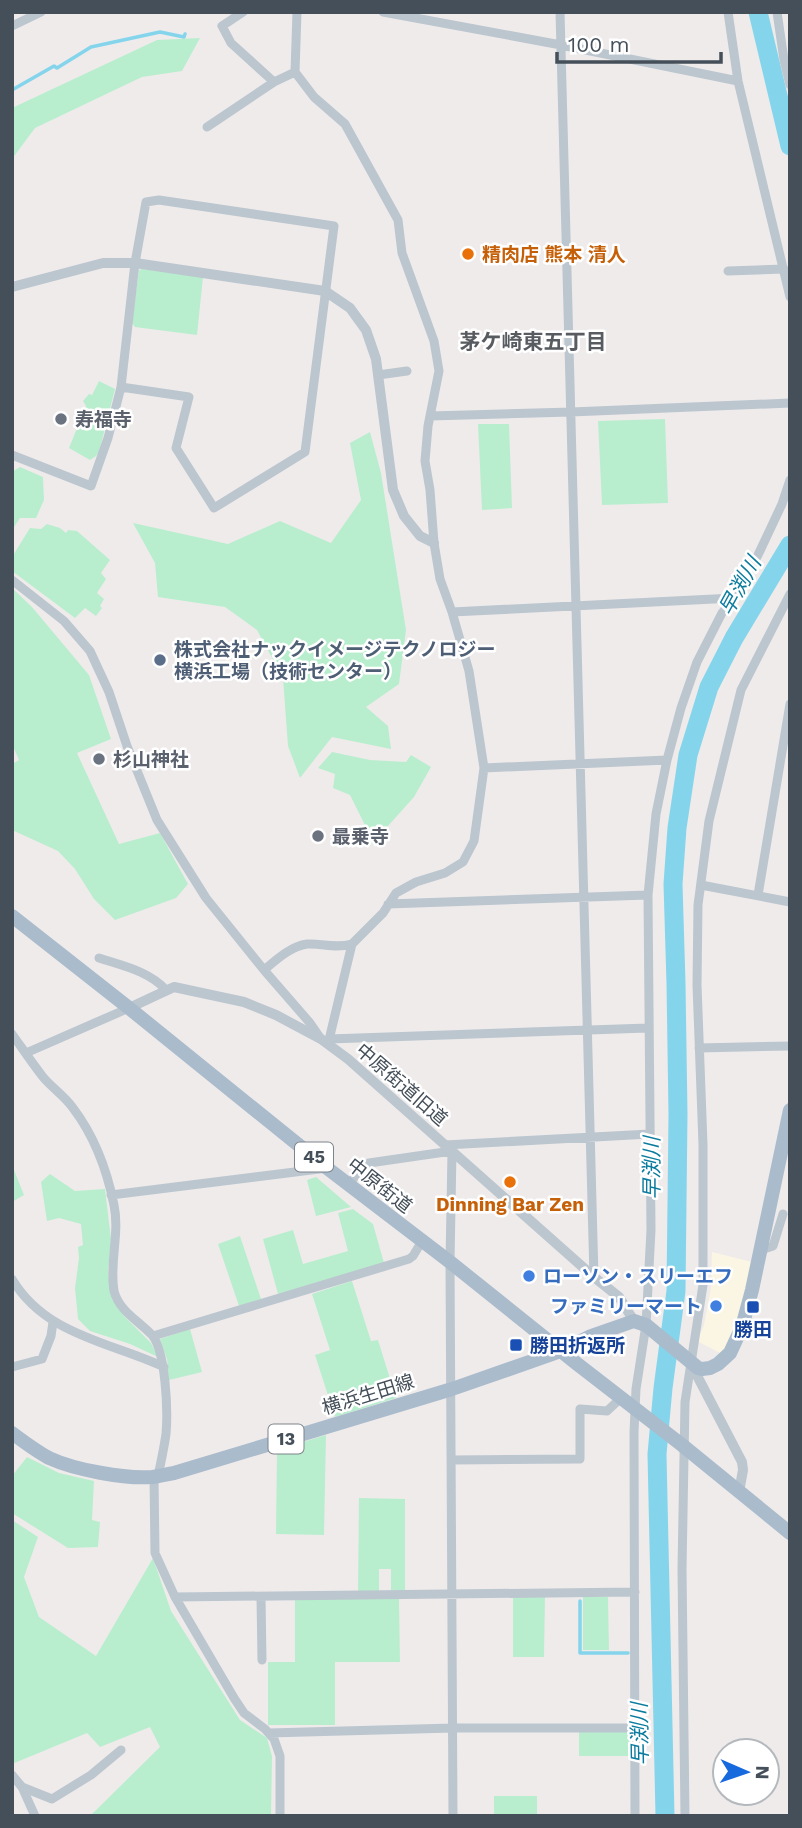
<svg xmlns="http://www.w3.org/2000/svg" width="802" height="1828" font-family="'Work Sans','Noto Sans JP',sans-serif">
<style>
.commercial{fill:#fbf5e3}
.green{fill:#b8eece}
.lines{fill:none;stroke-linecap:round;stroke-linejoin:round}
.stream{stroke:#84d5ec;stroke-width:3.5}
.river{stroke:#84d5ec;stroke-width:19}
.minor{stroke:#bcc6cf;stroke-width:9}
.tertiary{stroke:#bcc6cf;stroke-width:10}
.primary{stroke:#abc;stroke-width:14}
.food-dot{fill:#e8710a;stroke:#fff;stroke-width:2.5}
.worship-dot{fill:#6b7280;stroke:#fff;stroke-width:2.5}
.service-dot{fill:#5c6f8a;stroke:#fff;stroke-width:2.5}
.shop-dot{fill:#3f7fe0;stroke:#fff;stroke-width:2.5}
.transit-dot{fill:#1a4fb4;stroke:#fff;stroke-width:2.5}
.labels{text-anchor:middle;stroke-width:5;stroke-linejoin:round;paint-order:stroke}
.shield{fill:#fff;stroke:#7c848b;stroke-width:2}
.shield-label{font-size:18px;font-weight:bold;fill:#444f59}
.food-label{font-size:19px;font-weight:bold;fill:#c56008;stroke:#fff;text-anchor:start}
.worship-label{font-size:19px;font-weight:bold;fill:#5b616d;stroke:#fff;text-anchor:start}
.service-label{font-size:19px;font-weight:bold;fill:#4e5e75;stroke:#fff;text-anchor:start}
.street-label{font-size:19px;fill:#444f59;stroke:#fff}
.shop-label{font-size:19px;font-weight:bold;fill:#366cbe;stroke:#fff;text-anchor:start}
.transit-label{font-size:19px;font-weight:bold;fill:#164399;stroke:#fff}
.neighbourhood-label{font-size:21px;font-weight:bold;fill:#585c61;stroke:#fff}
.water-label{font-size:21px;font-style:italic;fill:#0b7c9e;stroke:#fff}
</style>
<rect width="100%" height="100%" fill="#efebeb"/>
<path class="commercial" d="M712,1252L752,1262L739,1318L723,1352L720,1353L697,1341L704,1325L711,1287Z"/>
<path class="green" d="M200,38L182,71L142,77L35,128L12,159V108L157,40Z
M142,269L203,277L197,335L135,327L132,323L139,270Z
M99,381L115,389L99,452L96,456L90,460L69,448L86,406L83,401L89,394L92,395Z
M665,419L668,503L602,505L598,421Z
M478,424H509L512,508L482,510Z
M370,432L381,473L406,630L399,684L366,707L388,726L391,749L332,737L300,778L288,746L283,678L257,630L225,607L158,597L155,563L133,523L228,544L280,521L331,543L361,500L350,443Z
M20,467L43,477L44,500L36,518H20L12,530V472Z
M47,524L60,528L66,533L68,530L77,531L110,560L101,573L106,579L97,593L104,599L100,606L102,608L96,616L85,608L75,618L12,571V557L30,528L41,529Z
M12,588L32,607L89,675L111,739L77,753L119,844L160,833L188,884L176,898L115,920L94,899L75,869L58,851L12,830V764L19,760L12,744Z
M332,752L370,760L406,762L411,755L431,767L414,797L370,846L365,825L350,795L333,788L335,774L318,768Z
M12,1165L24,1195L12,1202Z
M50,1174L75,1191L105,1189L111,1239L108,1271L112,1299L124,1316L151,1343L158,1357L130,1344L90,1331L78,1319L75,1288L79,1258L78,1247L83,1245L81,1224L59,1218L47,1221L41,1182Z
M316,1177L351,1207L316,1216L307,1180Z
M353,1209L373,1224L384,1263L278,1294L263,1239L293,1230L303,1264L348,1251L338,1213Z
M240,1236L261,1299L239,1306L218,1244Z
M352,1281L371,1341L378,1340L396,1398L335,1417L315,1355L330,1350L312,1294Z
M190,1329L202,1372L169,1380L167,1359L160,1339Z
M326,1435L324,1535L276,1534L277,1450Z
M27,1457L59,1473L94,1481L92,1520L100,1522L98,1547L68,1548L12,1513V1476Z
M359,1498L405,1499V1590H391V1569H379V1591H358Z
M12,1520L38,1537L24,1577L39,1617L96,1656L153,1558L171,1611L240,1720L267,1738L272,1756L271,1816H90L160,1747L150,1727L100,1747L87,1733L12,1764Z
M513,1597H545L544,1657H513Z
M583,1597H608L609,1650H583Z
M295,1599H399L400,1662H335V1725H268V1662H295Z
M579,1730H632V1756H579Z
M494,1796H537V1816H494Z"/>
<g class="lines">
<path class="stream" d="M12,90L54,66L57,68L91,47L160,32L184,37L185,34
M580,1601V1653H628"/>
<path class="river" d="M758,12L790,146
M665,1816L657,1454L663,1388L676,1291L678,1114L676,983L673,884L677,828L688,755L709,687L734,638L790,545"/>
<path class="minor" d="M243,12L222,26L231,43L274,82
M297,12L295,72L314,97L345,124L398,220L402,253L434,341L439,371L428,426L425,461L430,490L434,543L440,579L452,612L469,671L484,768L474,841L463,862L445,873L416,882L396,893L383,913L352,944L328,1044
M383,12L561,45L738,81
M560,12L594,1277
M728,12L738,81L790,297
M777,12L784,60L790,85
M12,26L41,12
M207,127L274,82L295,72
M159,200L334,226L305,452L214,508L176,448L189,397L121,387L135,263L146,202Z
M728,271L784,269
M378,375L407,371
M430,416L571,412L790,403
M12,455L91,486L108,438L121,387
M12,580L64,621L90,651L109,692L127,746L157,820L206,898L264,970L310,1023L321,1039
M452,612L734,598
M484,768L667,760
M701,885L790,902
M758,895L790,704
M388,904L648,895
M99,958C123,966 149,971 166,990
M264,970C276,960 291,946 307,944C323,943 334,949 352,944
M12,1034C22,1048 32,1063 43,1077C52,1088 65,1096 73,1108C95,1137 107,1170 114,1205C120,1234 109,1263 114,1291C119,1311 139,1321 152,1335C166,1352 168,1411 166,1434C164,1448 161,1462 158,1476
M329,1039L648,1028
M699,1048L790,1046
M26,1053L129,1008
M445,1145L650,1134
M349,1184L362,1168L369,1163L452,1151L450,1262L453,1816
M111,1195L327,1168
M761,1250L773,1246L783,1214
M12,1279C45,1335 110,1342 164,1367
M153,1336L409,1259L413,1256L422,1241
M12,1367L42,1359L51,1336L53,1322
M452,1460L580,1459V1409L607,1411L621,1398
M154,1477L155,1553L175,1597L234,1698L244,1713L265,1729L274,1739L280,1756V1816
M175,1597L635,1592
M261,1597L262,1660
M269,1733L453,1728H636
M12,1775L22,1787L35,1816
M22,1787L52,1799L91,1775L121,1750
M635,1816L634,1432L636,1389L646,1325L651,1230L648,895L656,814L667,760L681,708L697,662L722,613L734,598L758,555L782,504L790,480
M685,1816L682,1569L685,1402L703,1285V1144L697,985L698,905L709,821L741,690L790,594"/>
<path class="tertiary" d="M12,287L103,263H135L325,291L350,308L366,330L376,359L393,490L404,516L420,536L434,543
M129,1008L174,987L244,1002L276,1015L321,1039L348,1059L594,1277L619,1297L634,1321
M691,1364L742,1462L743,1470L739,1492"/>
<path class="primary" d="M12,916L129,1008L327,1168L450,1262L576,1363L682,1445L790,1533
M12,1433C24,1442 36,1451 49,1458C75,1470 125,1479 152,1477C160,1476 167,1474 174,1473L452,1389L561,1351L591,1336L634,1321L646,1325L698,1368L702,1369L710,1368L718,1364L730,1353L742,1327L752,1290L790,1110"/>
</g>
<g class="food-dot">
<circle cx="468" cy="254" r="7"/>
<circle cx="510" cy="1182" r="7"/>
</g>
<g class="worship-dot">
<circle cx="61" cy="419" r="7"/>
<circle cx="99" cy="759" r="7"/>
<circle cx="318" cy="836" r="7"/>
</g>
<circle class="service-dot" cx="160" cy="660" r="7"/>
<g class="shop-dot">
<circle cx="529" cy="1276" r="7"/>
<circle cx="716" cy="1306" r="7"/>
</g>
<g class="transit-dot">
<rect x="746" y="1300" width="14" height="14" rx="3.5"/>
<rect x="509" y="1338" width="14" height="14" rx="3.5"/>
</g>
<g class="labels">
<g class="shield">
<rect x="295" y="1142.5" width="38" height="29" rx="5"/>
<rect x="268.5" y="1424.5" width="35" height="29" rx="5"/>
</g>
<g class="shield-label">
<text x="314" y="1163">45</text>
<text x="286" y="1445">13</text>
</g>
<g class="food-label">
<text x="482" y="261">精肉店 熊本 清人</text>
<text x="510" y="1211" text-anchor="middle">Dinning Bar Zen</text>
</g>
<g class="worship-label">
<text x="75" y="426">寿福寺</text>
<text x="113" y="766">杉山神社</text>
<text x="332" y="843">最乗寺</text>
</g>
<g class="service-label">
<text x="174" y="656">株式会社ナックイメージテクノロジー<tspan x="174" dy="22">横浜工場（技術センター）</tspan></text>
</g>
<g class="street-label">
<text transform="translate(402 1084) rotate(41)" y="7">中原街道旧道</text>
<text transform="translate(380 1185) rotate(38)" y="7">中原街道</text>
<text transform="translate(368 1394) rotate(-17)" y="7">横浜生田線</text>
</g>
<g class="shop-label">
<text x="543" y="1283">ローソン・スリーエフ</text>
<text x="702" y="1313" text-anchor="end">ファミリーマート</text>
</g>
<g class="transit-label">
<text x="753" y="1336">勝田</text>
<text x="530" y="1352" text-anchor="start">勝田折返所</text>
</g>
<g class="neighbourhood-label">
<text x="533" y="349">茅ケ崎東五丁目</text>
</g>
<g class="water-label">
<text transform="translate(740 586) rotate(-61)" y="7">早渕川</text>
<text transform="translate(652 1168) rotate(-90)" y="7">早渕川</text>
<text transform="translate(640 1734) rotate(-91)" y="7">早渕川</text>
</g>
</g>
<rect width="802" height="1828" fill="none" stroke="#444f59" stroke-width="28"/>
<g transform="translate(746 1772) rotate(92)"><circle r="33" fill="#ffffff" stroke="#b4b9bd" stroke-width="2"/>
<path d="M0-5L12 26L0 18L-12 26Z" fill="#176add"/>
<text y="-10" font-size="19" font-weight="bold" text-anchor="middle" fill="#444f59">N</text>
</g>
<path d="M557 52v10h164v-10" fill="none" stroke="#444f59" stroke-width="3.5"/>
<text x="568" y="52" font-size="21" fill="#444f59" stroke="#ffffff" stroke-width="5" paint-order="stroke">100 m</text>
</svg>
